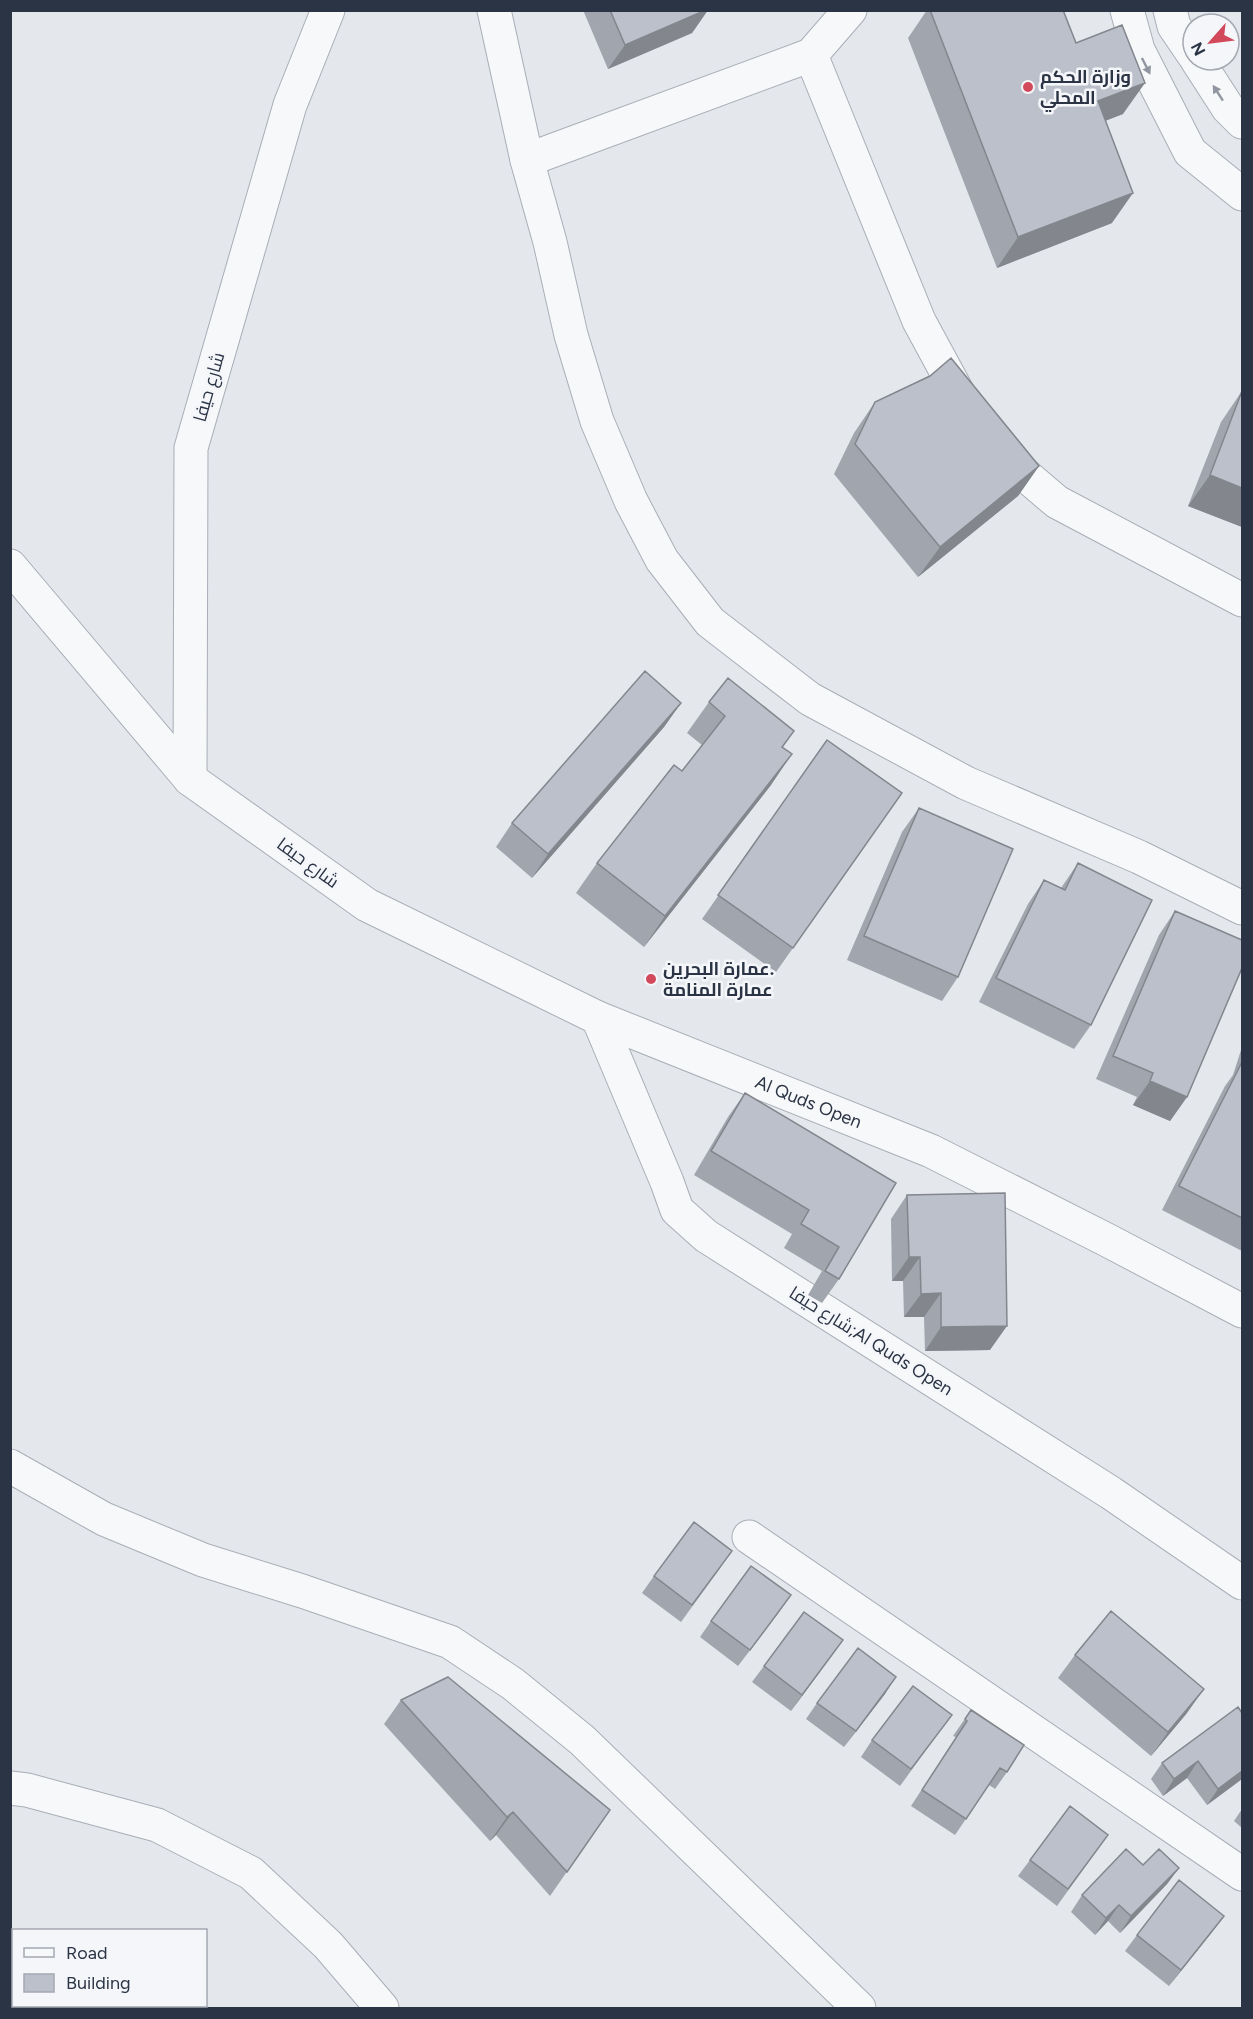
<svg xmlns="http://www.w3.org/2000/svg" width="1253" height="2019" font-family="Figtree,Cairo,sans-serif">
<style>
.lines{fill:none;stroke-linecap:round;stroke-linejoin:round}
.minor-casing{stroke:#a9aeb7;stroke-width:35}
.minor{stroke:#f7f8fa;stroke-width:33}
.wall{fill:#a1a5ae}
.shaded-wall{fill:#83868d}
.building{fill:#bbc0ca;stroke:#83868d;stroke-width:1.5}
.oneway{fill:#9196a0}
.poi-dot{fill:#d1495b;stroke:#f4f6f9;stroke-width:2}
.labels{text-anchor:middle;stroke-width:5;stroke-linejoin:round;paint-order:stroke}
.poi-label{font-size:18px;font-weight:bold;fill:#2b3445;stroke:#f4f6f9;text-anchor:start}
.street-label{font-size:18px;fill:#2b3445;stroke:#f4f6f9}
</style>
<rect width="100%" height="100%" fill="#e4e7ec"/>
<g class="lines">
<defs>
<g id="minor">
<path d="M494,10L527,160L550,242L571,335L597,421L631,501L662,560L710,622L810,699L966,783L1139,857L1242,908"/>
<path d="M1127,10L1138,50L1190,152L1242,194"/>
<path d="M1170,10L1174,26L1193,54"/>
<path d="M811,55L919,321L965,406"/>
<path d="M1197,60L1228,108L1242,122"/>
<path d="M527,160L811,55L850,10"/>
<path d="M999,448L1017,468L1057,502L1242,600"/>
<path id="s1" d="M10,566L190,779L367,905L598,1018L931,1151L1107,1240L1242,1311"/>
<path d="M190,779L191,448L290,105L328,10"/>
<path d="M598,1018L667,1182L677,1210L706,1236L1111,1493L1242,1583"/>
<path d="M10,1466L104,1519L203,1560L302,1591L450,1642L513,1684L582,1740L859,2008"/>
<path d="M749,1537L1242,1874"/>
<path d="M10,1788L27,1790L157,1825L251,1873L328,1945L382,2008"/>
</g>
</defs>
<use href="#minor" class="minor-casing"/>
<use href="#minor" class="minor"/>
</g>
<path class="wall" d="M583,10H708L692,33L608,69Z
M927,10H1063L1076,43L1123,114L1105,121L1112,223L997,268L908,38Z
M1242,391V527L1188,506L1221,422Z
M875,402L1039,466L1018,496L918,577L834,474L854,433Z
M709,702L794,731L783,747L771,785L644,947L576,893L597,863L682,771L702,745L687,733Z
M681,703L664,727L532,878L496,847L512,823Z
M827,740L902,793L776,972L702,919Z
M919,808L958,977L942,1001L847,960L902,832Z
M1078,863L1091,1025L1074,1049L979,1002L1028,904L1044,880L1061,888Z
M1175,911L1187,1097L1170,1121L1133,1105L1137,1097L1096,1079L1159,935Z
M1242,1047V1251L1162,1210L1225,1086L1233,1075Z
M745,1093L896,1183L839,1279L822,1303L808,1295L822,1271L784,1248L792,1234L694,1175L728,1117Z
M907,1195L990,1350L925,1351L924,1317H904L903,1281H892L891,1219Z
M721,1567L681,1622L642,1593L654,1576Z
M779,1612L738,1666L700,1637L711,1621Z
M843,1640L791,1711L752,1682L764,1666Z
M1075,1655L1187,1713L1151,1756L1058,1678Z
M885,1694L844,1747L806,1719L817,1703Z
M401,1700L610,1810L550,1896L496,1835L490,1841L384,1724Z
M971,1710L1007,1772L995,1789L989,1785L955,1835L911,1806L956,1737L953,1736Z
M1242,1713V1779L1207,1805L1187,1778L1163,1796L1151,1779L1162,1763Z
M940,1731L900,1786L861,1757L872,1740Z
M1242,1809V1828L1234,1821Z
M1108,1835L1057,1906L1018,1876L1030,1860Z
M1143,1865L1179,1868L1167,1884L1120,1933L1108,1921L1095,1935L1071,1912L1082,1895Z
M1212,1932L1169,1986L1125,1951L1137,1935Z"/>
<path class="shaded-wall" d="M706,10H708L692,33L608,69L625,45Z
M1145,83L1123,114L1076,132L1098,101Z
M1133,193L1112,223L997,268L1018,237Z
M1039,466L1018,496L918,577L940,547Z
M1210,475L1242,488V527L1188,506Z
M681,703L664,727L532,878L548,854Z
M792,754L771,785L644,947L665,916Z
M1150,1081L1187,1097L1170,1121L1133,1105Z
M909,1257H920L903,1281H892Z
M941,1293L924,1317H904L921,1294Z
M1007,1326L990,1350L925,1351L941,1327Z
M791,1595L779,1612L738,1666L750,1650Z
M843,1640L831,1657L791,1711L802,1695Z
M896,1677L885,1694L844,1747L856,1731Z
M1204,1689L1187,1713L1151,1756L1168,1732Z
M1198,1761L1187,1778L1163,1796L1174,1779Z
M1242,1771V1779L1207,1805L1218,1789Z
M513,1812L496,1835L490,1841L507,1817Z
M1179,1868L1167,1884L1120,1933L1131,1916Z
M1119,1905L1108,1921L1095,1935L1106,1918Z
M1224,1916L1212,1932L1169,1986L1181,1970Z"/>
<path class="building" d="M610,10H706L625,45Z
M930,10H1063L1076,43L1122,25L1145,83L1098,101L1133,193L1018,237Z
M951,358L1039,466L940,547L855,444L875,402L930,376Z
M1242,391V488L1210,475Z
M645,671L681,703L548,854L512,823Z
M728,678L794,731L782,747L792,754L665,916L597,863L674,765L682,771L725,716L709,702Z
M827,740L902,793L793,948L718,895Z
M919,808L1013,849L958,977L864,936Z
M1078,863L1152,900L1091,1025L996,978L1044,880L1065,890Z
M1175,911L1242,940V968L1187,1097L1150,1081L1153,1073L1113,1056Z
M1242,1062V1218L1179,1186Z
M745,1093L896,1183L839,1279L825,1271L839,1247L801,1224L809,1210L711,1151Z
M1005,1193L1007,1326L941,1327V1293L921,1294L920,1257H909L907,1195Z
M694,1522L732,1551L692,1605L654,1576Z
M751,1566L791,1595L750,1650L711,1621Z
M1111,1611L1204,1689L1168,1732L1075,1655Z
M804,1612L843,1640L802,1695L764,1666Z
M858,1648L896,1677L856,1731L817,1703Z
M448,1677L610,1810L567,1872L513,1812L507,1817L401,1700Z
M913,1686L952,1715L911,1769L872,1740Z
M1238,1707L1242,1713V1771L1218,1789L1198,1761L1174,1779L1162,1763Z
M971,1710L1024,1745L1007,1772L1000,1768L966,1819L922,1790L967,1721L965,1719Z
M1070,1806L1108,1835L1068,1889L1030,1860Z
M1126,1849L1143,1865L1159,1849L1179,1868L1131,1916L1119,1905L1106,1918L1082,1895Z
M1179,1880L1224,1916L1181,1970L1137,1935Z"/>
<defs><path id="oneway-solid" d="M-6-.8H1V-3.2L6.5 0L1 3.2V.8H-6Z" transform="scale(1.5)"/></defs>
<g class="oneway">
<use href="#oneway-solid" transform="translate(1146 66) rotate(63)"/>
<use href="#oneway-solid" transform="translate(1218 93) rotate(-123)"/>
</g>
<g class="poi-dot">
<circle cx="1028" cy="87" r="6"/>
<circle cx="651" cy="979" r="6"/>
</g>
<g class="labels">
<g class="poi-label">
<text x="1040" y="83">وزارة الحكم<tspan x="1040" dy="21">المحلي</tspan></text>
<text x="663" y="975">عمارة البحرين.<tspan x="663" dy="21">عمارة المنامة</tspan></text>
</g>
<g class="street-label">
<text transform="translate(209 387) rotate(-74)" y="6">شارع حيفا</text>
<text transform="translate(308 863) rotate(36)" y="6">شارع حيفا</text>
<text dy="6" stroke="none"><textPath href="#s1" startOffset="980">Al Quds Open</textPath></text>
<text transform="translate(871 1341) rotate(32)" y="6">شارع حيفا;Al Quds Open</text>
</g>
</g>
<rect width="1253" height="2019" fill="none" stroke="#2b3445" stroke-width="24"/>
<rect x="12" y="1929" width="195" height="78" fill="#f4f6f9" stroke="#a4a8b1" stroke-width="1.5"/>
<rect x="24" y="1948" width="30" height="9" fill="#f7f8fa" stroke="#a4a8b1" stroke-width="1.5"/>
<text x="66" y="1959" font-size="18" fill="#2b3445">Road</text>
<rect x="24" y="1974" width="30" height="18" fill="#bbc0ca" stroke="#a4a8b1" stroke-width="1.5"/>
<text x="66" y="1989" font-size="18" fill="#2b3445">Building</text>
<g transform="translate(1211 42) rotate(242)"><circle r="28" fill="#f4f6f9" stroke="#a4a8b1" stroke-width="1.5"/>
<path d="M0-4.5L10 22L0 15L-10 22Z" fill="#d1495b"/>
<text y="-9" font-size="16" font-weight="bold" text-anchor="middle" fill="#2b3445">N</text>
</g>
</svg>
